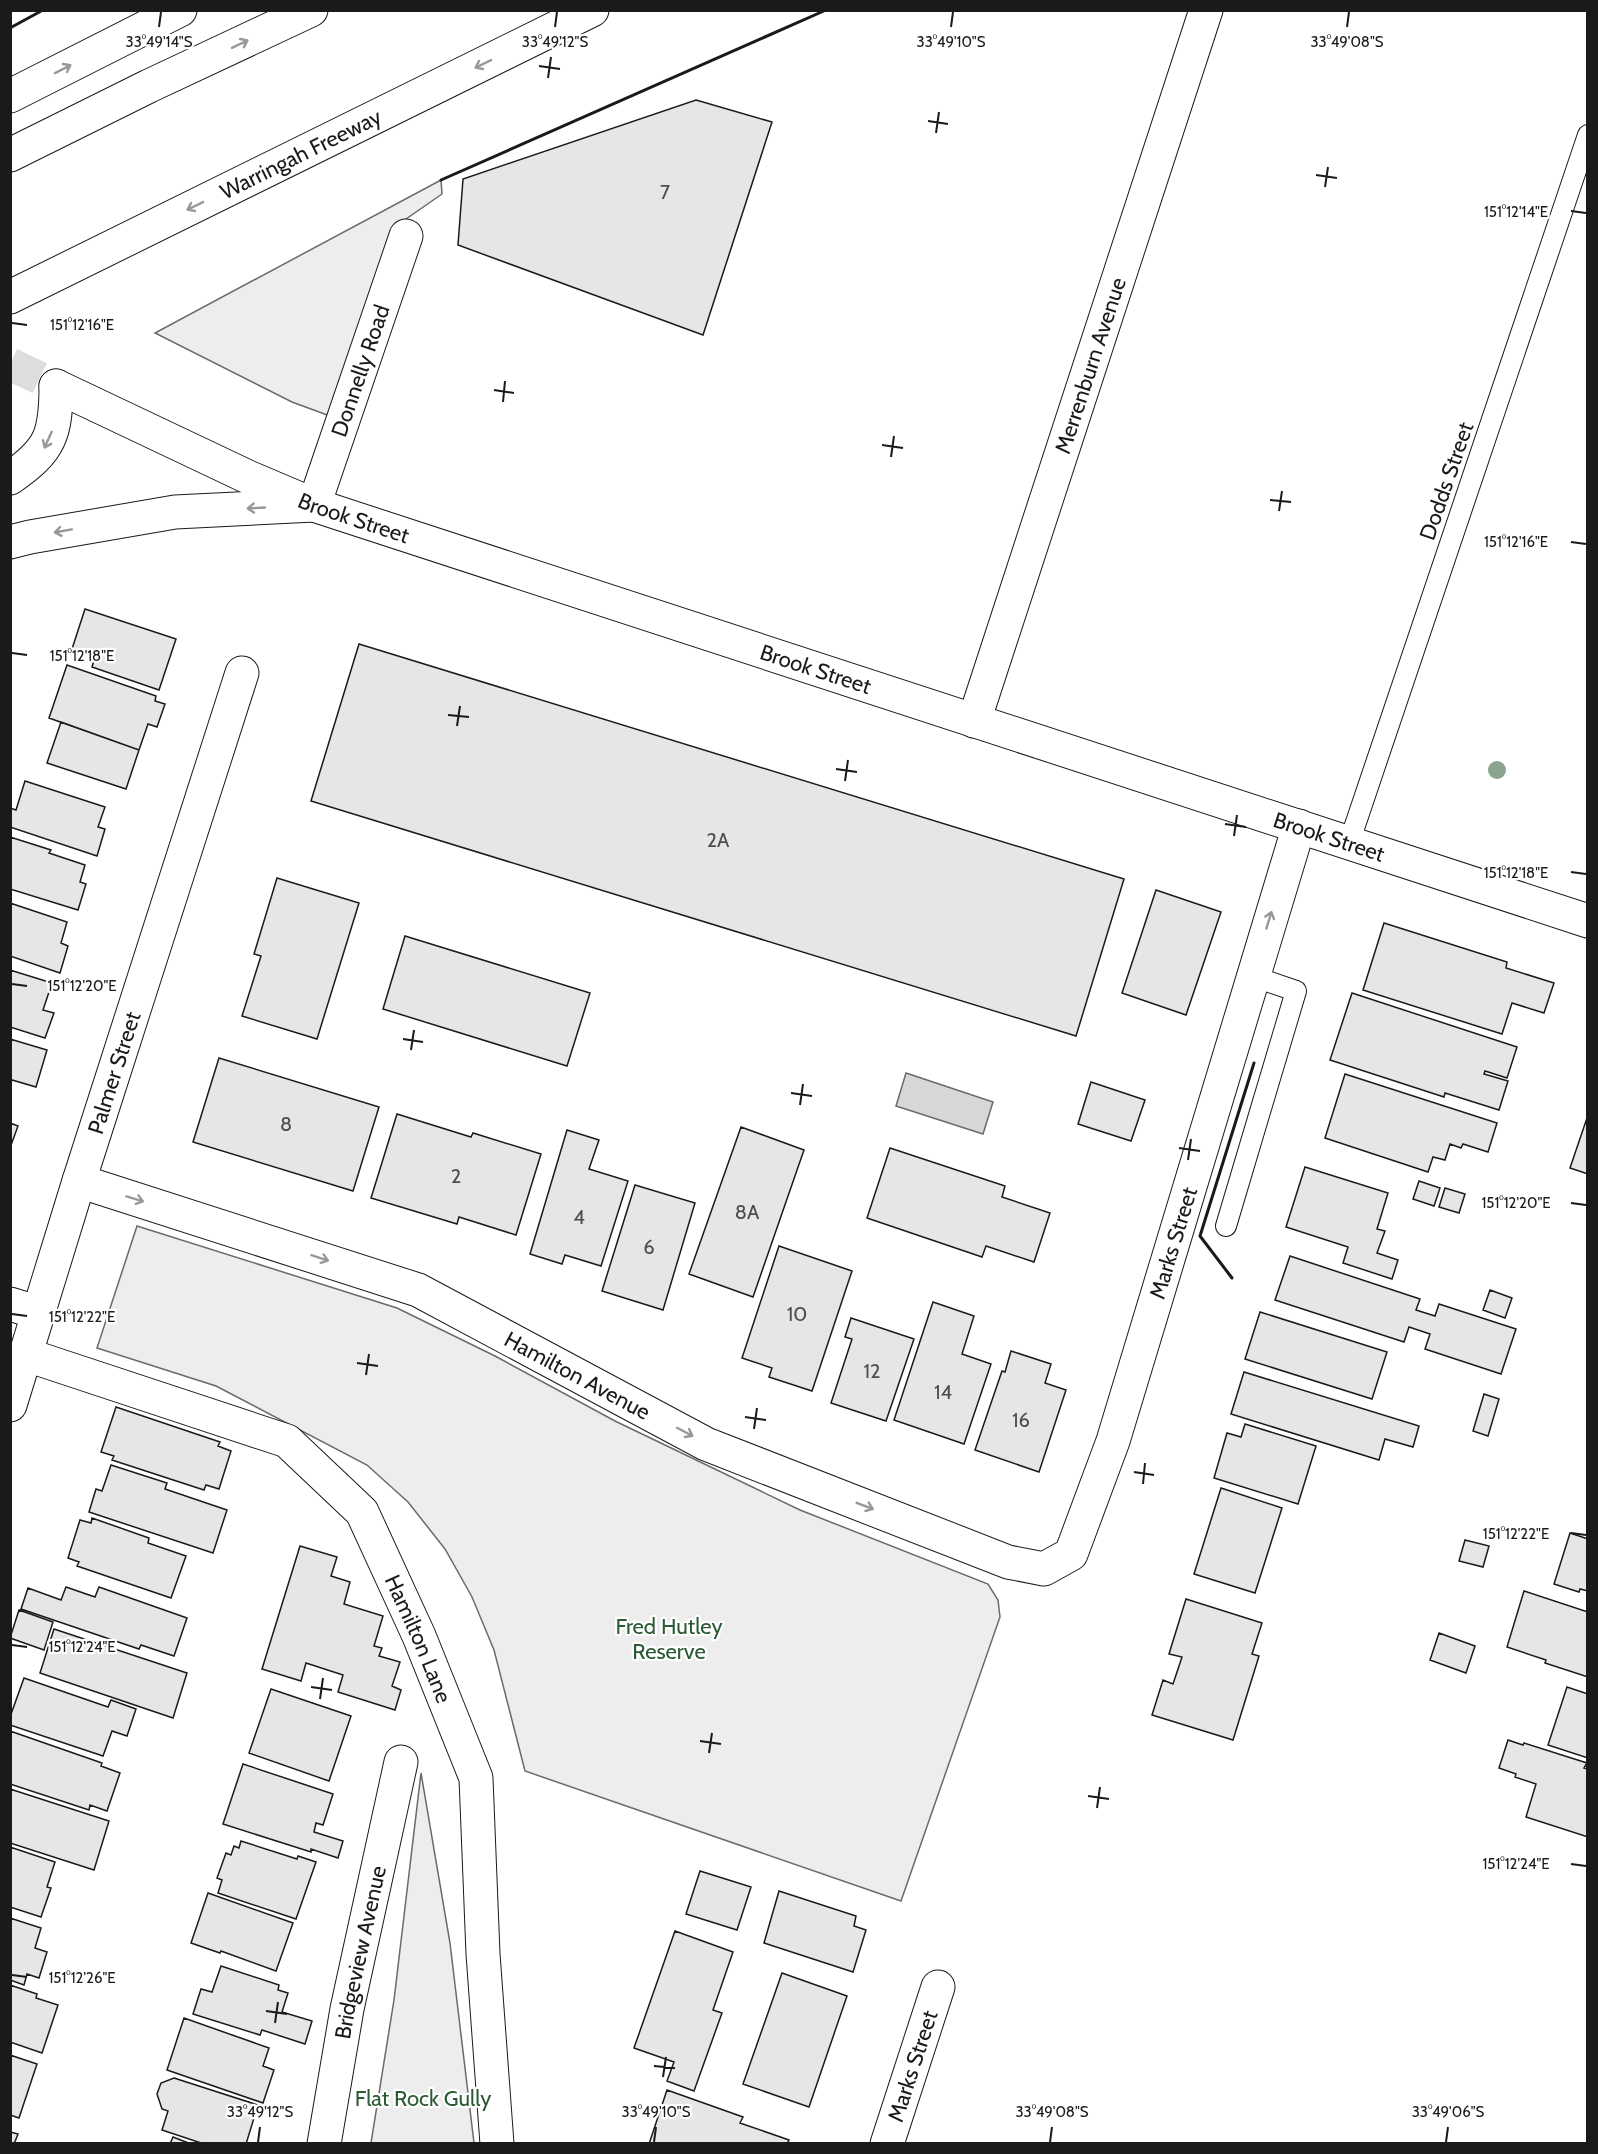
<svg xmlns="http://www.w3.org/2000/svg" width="1598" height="2154" font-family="Cabin,sans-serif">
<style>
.built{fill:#ededed;stroke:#6a6a6a;stroke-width:1.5}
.water{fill:#d7d7d7;stroke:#6a6a6a;stroke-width:1.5}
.building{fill:#e6e6e6;stroke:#1a1a1a;stroke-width:1.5}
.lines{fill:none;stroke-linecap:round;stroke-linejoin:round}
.secondary-tunnel{stroke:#ddd;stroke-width:33;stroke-dasharray:33 16;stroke-linecap:butt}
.service-casing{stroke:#1a1a1a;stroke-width:22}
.minor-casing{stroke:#1a1a1a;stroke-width:35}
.secondary-casing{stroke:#1a1a1a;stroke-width:35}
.motorway-casing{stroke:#1a1a1a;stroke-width:35}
.service{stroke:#fff;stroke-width:20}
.minor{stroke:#fff;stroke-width:33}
.secondary{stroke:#fff;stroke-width:33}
.motorway{stroke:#fff;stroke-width:33}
.wall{stroke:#1a1a1a;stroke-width:3}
.tree{fill:#8aa48f}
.oneway{stroke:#989898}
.ticks{fill:none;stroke:#1a1a1a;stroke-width:2}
.labels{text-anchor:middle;stroke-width:4.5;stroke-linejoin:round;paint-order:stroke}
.number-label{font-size:20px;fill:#4d4d4d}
.street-label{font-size:22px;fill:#1a1a1a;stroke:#fff}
.park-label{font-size:22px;fill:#2b5a34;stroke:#fff}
.ticks-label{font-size:15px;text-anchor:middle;fill:#1a1a1a;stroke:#fff;stroke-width:4.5;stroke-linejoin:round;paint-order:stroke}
</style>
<rect width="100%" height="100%" fill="#fff"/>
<path class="built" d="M441,180L442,194L396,226L330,416L292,402L155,333Z
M137,1226L397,1308L495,1356L615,1421L800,1510L988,1584L998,1600L1000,1617L901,1901L525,1771L494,1650L472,1597L445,1549L408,1502L367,1465L216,1386L97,1348Z
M421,1773L450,1943L474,2143H371L394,2000Z"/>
<path class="water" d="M906,1073L993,1102L983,1134L896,1106Z"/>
<path class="building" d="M696,100L772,122L703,335L458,245L463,179Z
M85,609L176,639L159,690L92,667L95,657L72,649Z
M359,644L1124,879L1076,1036L311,801Z
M67,665L156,696L155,701L165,704L157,727L148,724L139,750L49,718Z
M61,722L139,750L126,789L47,763Z
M25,781L105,807L98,827L105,829L97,856L10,827V808L16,810Z
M10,837L51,850L49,853L85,865L80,882L86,884L78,910L10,889Z
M277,878L359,903L317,1039L242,1016L261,956L254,954Z
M1156,890L1221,912L1186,1015L1122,993Z
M10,903L67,922L61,943L68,946L60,973L10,956Z
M1384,923L1507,962L1506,968L1554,983L1544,1013L1512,1003L1502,1034L1363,990Z
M405,936L590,993L567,1066L383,1009Z
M10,970L52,983L43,1010L54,1013L45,1038L10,1027Z
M1352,993L1517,1047L1507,1078L1485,1071L1484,1074L1508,1081L1499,1110L1445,1093L1444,1097L1330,1060Z
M10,1039L47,1050L36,1087L12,1080L10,1084Z
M219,1058L379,1107L353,1191L193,1142Z
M1345,1074L1497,1123L1488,1152L1463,1144L1461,1148L1450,1144L1445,1160L1433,1157L1428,1172L1325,1138Z
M1091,1082L1145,1100L1131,1141L1078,1124Z
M397,1114L471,1137L473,1133L541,1154L516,1235L459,1217L457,1224L371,1198Z
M1588,1115V1174L1570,1168Z
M10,1123L18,1126L10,1148Z
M741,1127L804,1150L753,1297L689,1274Z
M567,1130L599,1140L589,1169L628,1181L601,1266L565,1255L562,1264L530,1254Z
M890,1148L1005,1186L1002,1197L1050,1213L1034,1262L986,1246L982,1257L867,1218Z
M1305,1167L1388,1193L1377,1229L1385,1231L1377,1253L1398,1260L1392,1279L1343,1263L1348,1247L1286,1227Z
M1419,1181L1440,1188L1434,1206L1413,1199Z
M635,1185L695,1203L663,1310L602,1291Z
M1445,1188L1465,1194L1459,1213L1439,1207Z
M779,1246L852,1271L812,1391L769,1377L772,1368L742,1358Z
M1290,1256L1420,1299L1416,1310L1435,1316L1439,1304L1516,1329L1501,1374L1425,1349L1430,1334L1409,1327L1404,1342L1275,1300Z
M1490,1290L1512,1298L1505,1318L1483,1310Z
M933,1302L974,1316L962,1354L991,1364L964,1444L894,1420Z
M1260,1312L1387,1352L1372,1399L1245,1359Z
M851,1318L914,1339L886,1421L831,1403L852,1339L845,1337Z
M1011,1351L1051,1364L1045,1383L1066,1390L1039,1472L975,1450L1002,1371L1005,1372Z
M1244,1372L1419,1426L1413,1447L1385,1439L1379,1460L1231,1414Z
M1484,1394L1499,1399L1488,1436L1473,1431Z
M116,1407L220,1442L218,1446L231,1451L219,1489L206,1485L204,1490L112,1460L114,1456L101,1452Z
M1245,1424L1316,1446L1298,1504L1214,1478L1227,1433L1241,1437Z
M111,1465L167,1483L165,1489L227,1510L213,1553L89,1512L96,1489L102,1491Z
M1221,1488L1282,1508L1255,1593L1194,1574Z
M92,1518L149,1538L148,1543L186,1556L171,1598L77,1566L79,1562L68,1558L80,1520L91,1523Z
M1570,1533L1588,1539V1591L1580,1589L1579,1592L1554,1584Z
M1465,1540L1489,1546L1483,1567L1459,1561Z
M300,1546L337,1557L331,1576L350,1582L344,1604L383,1616L374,1646L382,1648L379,1656L400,1662L392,1686L401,1690L395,1710L338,1692L343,1675L306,1663L301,1681L262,1669Z
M66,1587L95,1597L99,1587L187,1618L174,1656L141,1645L139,1649L21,1609L28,1588L61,1600Z
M1524,1591L1588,1612V1677L1545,1663L1546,1660L1507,1647Z
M1186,1599L1262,1623L1252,1654L1259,1656L1233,1740L1152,1715L1163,1680L1173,1684L1182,1657L1169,1654Z
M19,1610L53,1622L44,1650L10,1638Z
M54,1629L187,1673L173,1718L40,1673Z
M1439,1633L1475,1646L1466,1673L1430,1660Z
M24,1678L108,1707L111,1700L136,1709L127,1736L112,1731L103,1756L10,1725V1717Z
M1567,1687L1588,1694V1758L1548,1745Z
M271,1689L351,1716L329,1781L249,1753Z
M10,1731L102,1763L101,1766L120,1773L107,1811L90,1805L89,1810L10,1784Z
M1508,1740L1523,1745L1524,1743L1587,1763L1584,1768L1588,1769V1837L1526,1817L1536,1784L1515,1777L1516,1774L1499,1768Z
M243,1764L333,1794L323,1825L316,1823L314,1832L343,1841L338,1858L311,1849V1852L223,1824Z
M10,1789L109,1821L94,1870L10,1843Z
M241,1841L297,1859L298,1856L316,1862L296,1919L218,1893L222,1880L217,1878L226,1853L231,1855L234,1846L239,1848Z
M10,1847L55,1862L47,1887L51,1888L41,1917L10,1907Z
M700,1871L751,1887L737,1930L686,1914Z
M779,1891L856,1916L854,1926L866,1930L853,1972L764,1943Z
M208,1893L293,1923L276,1971L221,1951L220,1953L191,1943Z
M10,1918L41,1928L35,1948L47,1952L39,1978L27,1974L24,1985L10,1980Z
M675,1931L733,1952L713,2010L722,2013L694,2091L667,2081L674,2062L634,2048Z
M221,1966L279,1985L278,1990L288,1993L282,2012L312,2021L305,2044L262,2030L260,2035L193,2014L201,1989L212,1992Z
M782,1973L847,1996L809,2107L743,2084Z
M10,1985L37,1994L36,1998L58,2005L42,2053L10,2042Z
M184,2018L269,2048L263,2066L274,2070L263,2103L167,2070Z
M10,2055L37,2064L19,2118L10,2115Z
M174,2078L258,2105L246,2144H204L162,2130L168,2111L162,2109L157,2094L161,2083Z
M667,2090L743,2117L740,2123L789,2140L787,2144H649Z
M10,2132L18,2134L14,2144H10Z
M173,2137L191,2144H170Z"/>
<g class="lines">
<path class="secondary-tunnel" d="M10,364L56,386"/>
<defs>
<path id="service" d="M1349,843L1588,135
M1226,1226L1296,991L1252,976"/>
<g id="minor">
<path id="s1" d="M314,505L406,236"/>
<path id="s2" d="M974,721L1206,10"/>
<path id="s3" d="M79,1181L418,1290L706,1444L1008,1562L1044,1569L1071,1554L1113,1441L1299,826"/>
<path d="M10,1304L39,1313"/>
<path id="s4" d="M27,1355L287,1441L362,1512L419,1636L476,1778L483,1954L497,2144"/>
<path id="s5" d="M10,1405L79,1181L242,673"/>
<path id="s6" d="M324,2144L347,2009L401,1762"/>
<path id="s7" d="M887,2144L938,1987"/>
</g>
<g id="secondary">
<path id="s8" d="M56,386L248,477L314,505L1588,921"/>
</g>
<g id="motorway">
<path d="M10,96L180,10"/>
<path d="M10,155L149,86L311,10"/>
<path id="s9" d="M10,297L592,10"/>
<path d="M10,478C51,450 56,434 56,386"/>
<path d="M10,542L30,537L175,512L314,505"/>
</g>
</defs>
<use href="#service" class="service-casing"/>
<use href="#minor" class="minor-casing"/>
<use href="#secondary" class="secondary-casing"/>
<use href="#motorway" class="motorway-casing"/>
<use href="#service" class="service"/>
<use href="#minor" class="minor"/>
<use href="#secondary" class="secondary"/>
<use href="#motorway" class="motorway"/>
<path class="wall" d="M10,28L43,10
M441,180L826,10
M1232,1278L1200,1236L1254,1063"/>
</g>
<circle class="tree" cx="1497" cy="770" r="9"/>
<defs><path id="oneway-shaft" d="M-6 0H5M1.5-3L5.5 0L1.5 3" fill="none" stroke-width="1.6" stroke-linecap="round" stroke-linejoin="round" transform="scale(1.5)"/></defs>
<g class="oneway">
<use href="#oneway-shaft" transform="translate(240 44) rotate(-25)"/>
<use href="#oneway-shaft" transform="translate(483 64) rotate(154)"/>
<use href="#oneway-shaft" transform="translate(63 69) rotate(-27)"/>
<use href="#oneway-shaft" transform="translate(195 206) rotate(154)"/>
<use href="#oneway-shaft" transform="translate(48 440) rotate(114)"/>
<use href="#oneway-shaft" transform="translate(256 508) rotate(177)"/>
<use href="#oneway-shaft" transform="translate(63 531) rotate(170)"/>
<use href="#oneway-shaft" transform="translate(1269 920) rotate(-73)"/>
<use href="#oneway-shaft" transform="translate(135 1199) rotate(17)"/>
<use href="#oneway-shaft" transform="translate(320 1258) rotate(18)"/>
<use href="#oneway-shaft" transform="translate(685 1432) rotate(28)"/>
<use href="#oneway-shaft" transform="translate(865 1506) rotate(21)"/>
</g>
<path class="ticks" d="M159,27L161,12M555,27L557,12M951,27L953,12M1347,27L1349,12M539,66L560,69M548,78L551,57M928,121L948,124M936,133L939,112M1316,175L1337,178M1325,187L1328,167M1571,211L1586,213M12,323L27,325M494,390L514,393M503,402L505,381M882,445L903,448M891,457L894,436M1270,500L1291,502M1279,511L1282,491M1571,542L1586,544M12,653L27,655M448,715L469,717M457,726L460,706M836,769L857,772M845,781L848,760M1225,824L1246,827M1234,836L1237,815M1571,872L1586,874M12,984L27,986M403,1039L423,1042M411,1050L414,1030M791,1093L812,1096M800,1105L803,1084M1179,1148L1200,1151M1188,1160L1191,1139M1571,1203L1586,1205M12,1314L27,1316M357,1363L378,1366M366,1375L369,1354M745,1417L766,1420M754,1429L757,1408M1134,1472L1154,1475M1143,1484L1145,1463M1571,1533L1586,1535M12,1645L27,1647M311,1687L332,1690M320,1699L323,1678M700,1741L721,1744M709,1753L712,1733M1088,1796L1109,1799M1097,1808L1100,1787M1571,1864L1586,1866M12,1975L27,1977M266,2011L287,2014M275,2023L278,2002M654,2066L675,2068M663,2077L666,2057M258,2142L260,2127M654,2142L656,2127M1050,2142L1052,2127M1446,2142L1448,2127"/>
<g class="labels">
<g class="number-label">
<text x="665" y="199">7</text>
<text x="718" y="847">2A</text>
<text x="286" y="1131">8</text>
<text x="456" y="1183">2</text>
<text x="747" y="1219">8A</text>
<text x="579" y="1224">4</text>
<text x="649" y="1254">6</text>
<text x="797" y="1321">10</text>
<text x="872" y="1378">12</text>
<text x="943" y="1399">14</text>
<text x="1021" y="1427">16</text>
</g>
<g class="street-label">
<text dy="8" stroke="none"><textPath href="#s9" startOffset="324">Warringah Freeway</textPath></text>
<text dy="8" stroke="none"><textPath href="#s2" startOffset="374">Merrenburn Avenue</textPath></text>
<text dy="8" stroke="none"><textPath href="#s1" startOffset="142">Donnelly Road</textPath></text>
<text transform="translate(1446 481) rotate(-71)" y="8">Dodds Street</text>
<text dy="8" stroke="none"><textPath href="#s8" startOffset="326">Brook Street</textPath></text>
<text dy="8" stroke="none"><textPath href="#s8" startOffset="812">Brook Street</textPath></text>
<text dy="8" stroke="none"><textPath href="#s8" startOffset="1352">Brook Street</textPath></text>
<text dy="8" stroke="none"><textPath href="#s5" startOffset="348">Palmer Street</textPath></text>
<text dy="8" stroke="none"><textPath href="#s3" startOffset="1402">Marks Street</textPath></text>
<text dy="8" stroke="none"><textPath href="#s3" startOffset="537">Hamilton Avenue</textPath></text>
<text dy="8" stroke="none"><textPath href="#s4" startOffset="516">Hamilton Lane</textPath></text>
<text dy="8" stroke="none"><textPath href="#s6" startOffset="195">Bridgeview Avenue</textPath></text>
<text dy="8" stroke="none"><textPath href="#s7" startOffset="82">Marks Street</textPath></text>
</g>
<g class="park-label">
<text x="669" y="1634">Fred Hutley<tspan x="669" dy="25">Reserve</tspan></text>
<text x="423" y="2106">Flat Rock Gully</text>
</g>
</g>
<g class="ticks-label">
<text x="159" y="47">33°49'14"S</text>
<text x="555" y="47">33°49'12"S</text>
<text x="951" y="47">33°49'10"S</text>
<text x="1347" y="47">33°49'08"S</text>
<text x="1516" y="217">151°12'14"E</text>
<text x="82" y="330">151°12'16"E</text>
<text x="1516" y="547">151°12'16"E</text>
<text x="82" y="661">151°12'18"E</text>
<text x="1516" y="878">151°12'18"E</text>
<text x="82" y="991">151°12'20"E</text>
<text x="1516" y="1208">151°12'20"E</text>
<text x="82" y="1322">151°12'22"E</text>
<text x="1516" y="1539">151°12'22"E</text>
<text x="82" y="1652">151°12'24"E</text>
<text x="1516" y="1869">151°12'24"E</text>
<text x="82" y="1983">151°12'26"E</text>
<text x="260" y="2117">33°49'12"S</text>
<text x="656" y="2117">33°49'10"S</text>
<text x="1052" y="2117">33°49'08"S</text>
<text x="1448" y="2117">33°49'06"S</text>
</g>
<rect width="1598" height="2154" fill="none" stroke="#1a1a1a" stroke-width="24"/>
</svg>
